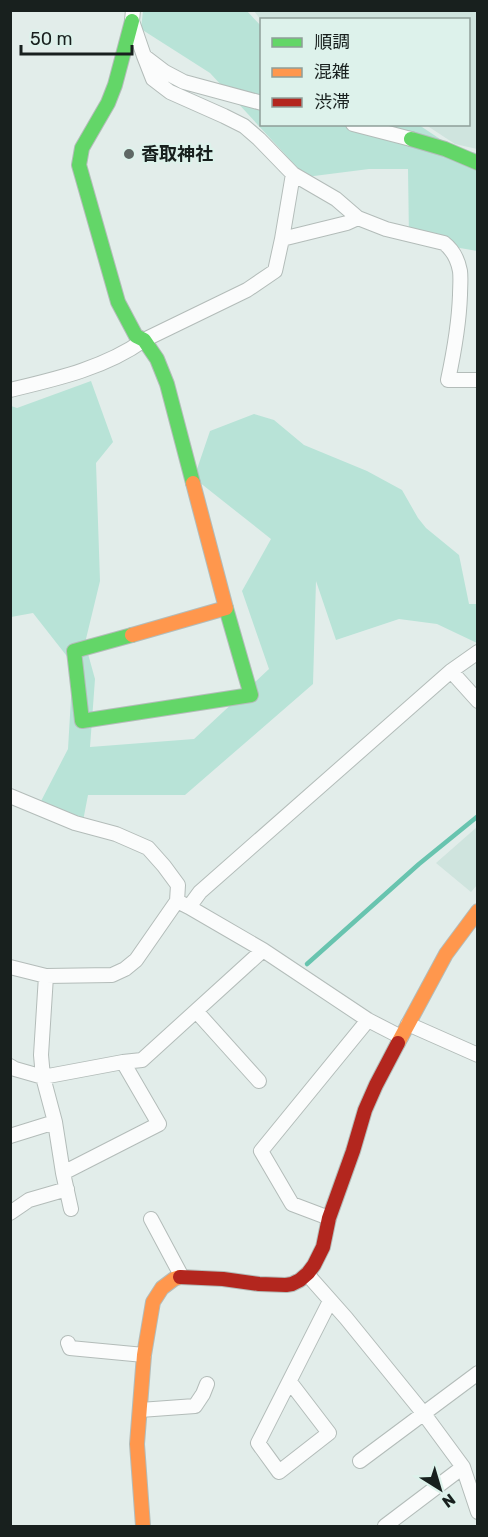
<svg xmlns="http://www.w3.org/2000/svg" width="488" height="1537" font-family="Rubik,'Noto Sans JP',sans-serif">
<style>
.built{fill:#cfe4de}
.green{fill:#b8e3d7}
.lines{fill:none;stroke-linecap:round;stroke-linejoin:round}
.stream{stroke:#68c4af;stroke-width:4.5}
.street-casing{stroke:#b3bcb9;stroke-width:16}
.fast-casing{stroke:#b3bcb9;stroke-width:16}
.slow-casing{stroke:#b3bcb9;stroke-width:16}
.jam-casing{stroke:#b3bcb9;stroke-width:16}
.street{stroke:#fbfcfc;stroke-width:14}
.fast{stroke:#63d668;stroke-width:14}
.slow{stroke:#ff974d;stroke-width:14}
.jam{stroke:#b3261e;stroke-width:14}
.poi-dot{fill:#5f6865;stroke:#ddf2eb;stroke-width:2}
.labels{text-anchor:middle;stroke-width:4.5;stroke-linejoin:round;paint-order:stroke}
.poi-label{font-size:18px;font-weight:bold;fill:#18201e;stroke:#ddf2eb;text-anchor:start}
</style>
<rect width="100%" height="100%" fill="#e2edea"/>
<path class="built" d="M254,11H477V149L455,144L426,125L468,124V20H261Z
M477,827V885L471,892L436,863Z"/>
<path class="green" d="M143,11H247L261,26L262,124L419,125L455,149L477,153V251L409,239L408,169H369L306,177L210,73L141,29Z
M91,381L113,442L96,463L100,581L85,643L95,679L90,747L194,739L269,669L242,591L271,539L194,478L210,431L254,414L274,420L304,445L367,471L402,490L418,518L426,528L459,555L469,604H477V643L437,624L399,619L336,640L316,581L313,684L185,795H88L83,821L39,805L68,749L73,664L33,613L11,617V406L17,408Z"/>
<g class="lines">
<path class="stream" d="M307,964L419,864L478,816"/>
<defs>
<path id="street" d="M133,10L132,21L144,56L165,72L184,82L262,103
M144,56L153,79L170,92L224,116L244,126L259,139L293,174L336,199L358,218L386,229L444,243C453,250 458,260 460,271C461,279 460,288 460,295C459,324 454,352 448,380H478
M353,124L411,139
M282,239L293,174
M10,390C56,379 105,368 144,340L247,290L275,271L282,239L347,223L358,218
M451,671L478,701
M10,796L75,823L116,834L148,848L164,866L178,885L177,901L189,907L263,950L368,1020L401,1037
M189,907L200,892L451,671L478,652
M10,967L46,976L112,975L125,969L136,960L177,901
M46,976L41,1055L43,1077L55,1122L63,1173L71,1209
M196,1011L259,1081
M408,1024L478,1055
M10,1066L15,1069L43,1077L123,1062L142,1060L263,950
M10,1136L55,1122
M63,1173L159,1124L123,1062
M10,1213L29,1200L67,1189
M329,1218L292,1204L261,1151L368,1020
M151,1219L182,1277
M307,1274L346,1318L424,1414L463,1467L478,1512
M68,1343L70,1348L144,1355
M290,1382L329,1433L279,1472L258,1443L330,1301
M140,1410L195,1406L203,1394L207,1384
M360,1461L478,1373
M385,1526L463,1467"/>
<path id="fast" d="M132,21L115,85L108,103L82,148L79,165L118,302L136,336L144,340L157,359L167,384L193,483
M411,139L445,149L478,163
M132,635L74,651L82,721L251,695L226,608"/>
<path id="slow" d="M132,635L226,608L193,483
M398,1043L446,954L478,911
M143,1526L137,1444L144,1355L153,1302L162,1288L174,1279L180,1277"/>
<path id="jam" d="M180,1277L223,1279L259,1284L286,1285L292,1284L300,1280L308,1273L314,1265L323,1247L329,1218L353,1151L365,1110L376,1085L398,1043"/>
</defs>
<use href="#street" class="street-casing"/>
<use href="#fast" class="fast-casing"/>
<use href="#slow" class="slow-casing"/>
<use href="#jam" class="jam-casing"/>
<use href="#street" class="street"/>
<use href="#fast" class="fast"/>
<use href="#slow" class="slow"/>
<use href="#jam" class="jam"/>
</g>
<circle class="poi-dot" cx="129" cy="154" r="6"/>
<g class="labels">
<g class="poi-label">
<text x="141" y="160">香取神社</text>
</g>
</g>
<rect width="488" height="1537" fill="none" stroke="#18201e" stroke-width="24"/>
<rect x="260" y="18" width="210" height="108" fill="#ddf2eb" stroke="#8e9e99" stroke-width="1.5"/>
<rect x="272" y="38" width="30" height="9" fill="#63d668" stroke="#8e9e99" stroke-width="1.5"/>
<text x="314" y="48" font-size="18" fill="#18201e">順調</text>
<rect x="272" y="68" width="30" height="9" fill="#ff974d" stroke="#8e9e99" stroke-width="1.5"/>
<text x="314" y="78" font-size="18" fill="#18201e">混雑</text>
<rect x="272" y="98" width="30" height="9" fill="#b3261e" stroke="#8e9e99" stroke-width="1.5"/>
<text x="314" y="108" font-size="18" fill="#18201e">渋滞</text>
<g transform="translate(440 1489) rotate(143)" stroke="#ddf2eb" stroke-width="4.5" paint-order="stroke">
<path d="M0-4.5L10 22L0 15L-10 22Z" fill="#18201e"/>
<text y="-9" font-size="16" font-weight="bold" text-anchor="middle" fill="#18201e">N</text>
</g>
<path d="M21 45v9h111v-9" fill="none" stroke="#18201e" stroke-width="3"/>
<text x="30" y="45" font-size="18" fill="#18201e" stroke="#ddf2eb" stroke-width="4.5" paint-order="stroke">50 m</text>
</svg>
